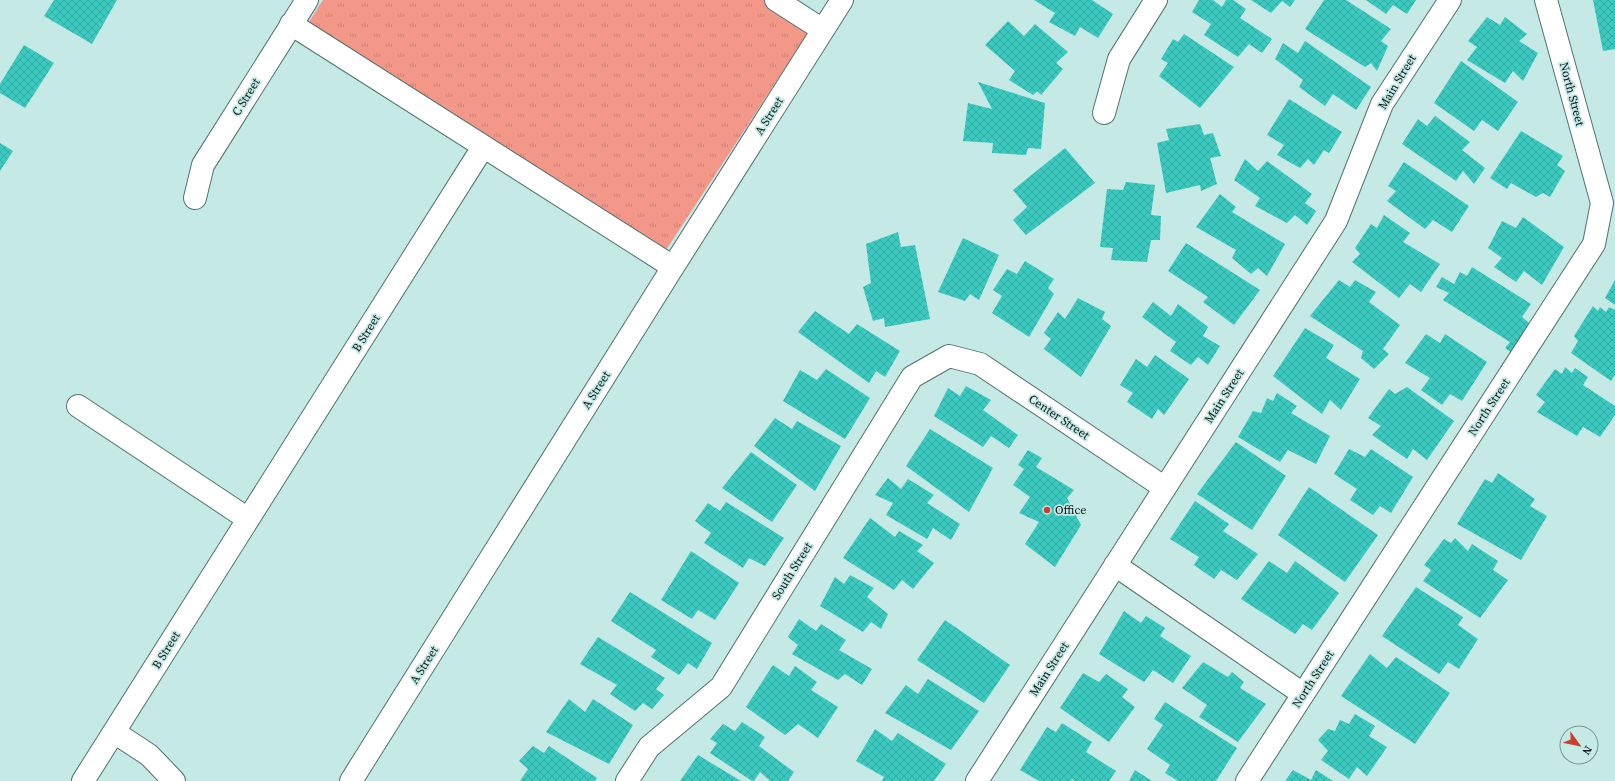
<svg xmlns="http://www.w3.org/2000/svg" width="1615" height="781" font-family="'Source Serif 4',serif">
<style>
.grass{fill:url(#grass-tufts)}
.building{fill:url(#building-cross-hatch)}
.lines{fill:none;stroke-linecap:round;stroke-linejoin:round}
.minor-casing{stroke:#52736f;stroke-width:24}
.minor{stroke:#fff;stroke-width:22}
.poi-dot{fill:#cb3f2e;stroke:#c5e9e5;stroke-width:1.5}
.labels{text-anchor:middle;stroke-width:3.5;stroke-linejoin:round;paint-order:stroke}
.street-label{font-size:12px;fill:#091715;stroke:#c5e9e5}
.poi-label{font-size:12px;fill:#091715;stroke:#c5e9e5;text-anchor:start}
</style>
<defs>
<pattern id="grass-tufts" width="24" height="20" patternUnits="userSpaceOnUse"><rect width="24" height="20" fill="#f39788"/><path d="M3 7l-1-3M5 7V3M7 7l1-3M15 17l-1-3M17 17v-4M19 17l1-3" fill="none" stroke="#cf8174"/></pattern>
<pattern id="building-cross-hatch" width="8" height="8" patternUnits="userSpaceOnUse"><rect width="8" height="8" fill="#3ccac0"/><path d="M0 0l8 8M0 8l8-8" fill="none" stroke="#33ada4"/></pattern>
</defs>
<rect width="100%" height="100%" fill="#c5e9e5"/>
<path class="grass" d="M323,0H764L810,30L664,253L307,25Z"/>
<path class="building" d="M54,0H117L92,44L44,16Z
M1034,0H1092L1113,14L1098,38L1080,27L1075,36L1049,22L1055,13Z
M1199,0H1213L1222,7L1226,0H1233L1246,9L1240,18L1272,39L1262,53L1249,44L1238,57L1204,35L1211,24L1192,12Z
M1251,0H1295L1290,7L1282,1L1271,13Z
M1324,0H1346L1391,29L1381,41L1388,46L1377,71L1371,63L1365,67L1305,29Z
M1366,0H1416L1407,14L1393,5L1386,14Z
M1593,0H1615V49L1603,51Z
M1487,17L1500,25L1505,17L1527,34L1519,41L1538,53L1523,81L1513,71L1505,83L1467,60L1477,47L1468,41Z
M1008,21L1024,36L1035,24L1068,52L1056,63L1063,69L1041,95L1037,91L1033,95L1009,80L1015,71L985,45Z
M1184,34L1234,67L1200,108L1159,76L1168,63L1161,59L1173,39L1178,42Z
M1305,41L1371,87L1356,110L1333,94L1325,106L1299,87L1303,80L1275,59L1283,43L1298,53Z
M24,45L54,63L25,108L0,93V84Z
M1461,61L1518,102L1498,131L1482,120L1474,131L1434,103Z
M978,82L1045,103L1041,149L1028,148L1026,155L992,153L993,143L963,141L968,103L992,109Z
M1289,99L1342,132L1329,153L1324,150L1314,165L1308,159L1300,168L1277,155L1284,145L1267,135Z
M1435,116L1470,142L1462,150L1485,168L1474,184L1463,171L1456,181L1402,144L1418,119L1427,126Z
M1200,124L1204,135L1213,133L1221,156L1210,158L1217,184L1201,191L1200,185L1166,193L1157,143L1169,140L1166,129Z
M1521,131L1563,156L1557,165L1565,171L1550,197L1543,193L1536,197L1511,183L1507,189L1490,178Z
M0,143L13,151L0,171Z
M1065,148L1095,183L1026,235L1013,220L1027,207L1013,190Z
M1245,159L1258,171L1267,161L1312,194L1305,203L1316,211L1307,225L1295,215L1287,223L1255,206L1260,198L1234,180Z
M1404,162L1469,206L1452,232L1433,220L1425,229L1387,201L1396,191L1388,186Z
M1126,182L1155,185L1151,215L1161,216L1160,240H1151L1147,262L1111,260L1113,248L1100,247L1107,189L1123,190Z
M1220,194L1236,207L1232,212L1285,244L1267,276L1258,268L1251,274L1232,258L1236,250L1196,227Z
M1384,215L1410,233L1403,242L1440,264L1421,292L1410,284L1399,298L1352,262L1360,254L1355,248L1371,224L1377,228Z
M1523,217L1564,247L1542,285L1524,271L1516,282L1494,267L1502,258L1488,248L1502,221L1516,228Z
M898,232L901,247L915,245L930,319L885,327L884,318L873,321L863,287L871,283L866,244Z
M963,238L999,255L979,300L970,294L965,301L938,292Z
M1186,243L1260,290L1234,325L1203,302L1208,297L1168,271Z
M1025,261L1054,279L1048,288L1054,294L1029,337L992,313L1002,296L993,290L1007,269L1017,274Z
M1472,267L1531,304L1522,317L1534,327L1515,355L1505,348L1510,342L1443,300L1449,293L1436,287L1442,277L1454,284L1460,272L1467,276Z
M1339,280L1350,287L1355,280L1376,292L1369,302L1400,325L1383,349L1389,354L1374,369L1361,358L1363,351L1310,316Z
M1615,280V305L1605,298Z
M1078,298L1105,312L1102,319L1111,326L1081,377L1044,349L1051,339L1044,333L1058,312L1065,319Z
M1153,302L1171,316L1178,304L1208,327L1203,336L1220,346L1208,365L1198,357L1191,365L1170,351L1176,342L1142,317Z
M1593,306L1598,311L1600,307L1606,312L1609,307L1615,310V375L1611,381L1571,353L1578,341L1574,336Z
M815,311L849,334L857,324L900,351L885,377L876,371L869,383L798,332Z
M1305,328L1334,345L1326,358L1360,379L1341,410L1330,400L1322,414L1273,376Z
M1426,334L1440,343L1445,334L1487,362L1462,401L1450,394L1442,405L1421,390L1430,378L1405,363Z
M1155,355L1189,379L1164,415L1158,409L1152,419L1127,402L1133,393L1120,385L1136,359L1147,367Z
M1565,367L1572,373L1575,368L1588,377L1583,385L1615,406V415L1600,437L1583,427L1577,436L1537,412L1545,402L1536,395L1555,369L1562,374Z
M826,369L870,398L845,439L783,401L800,370L817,380Z
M966,386L991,400L983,410L1018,435L1009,448L991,436L983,447L934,416L948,388L960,396Z
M1407,387L1454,421L1427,460L1413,449L1407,459L1372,435L1381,426L1368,418L1389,389L1395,394Z
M1277,393L1297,406L1291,413L1330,436L1316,464L1288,450L1280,462L1238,437L1253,411L1261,413L1267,398L1273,401Z
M775,418L792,429L797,421L841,446L815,491L754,446Z
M930,429L993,468L969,512L906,466Z
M1236,442L1286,476L1252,530L1197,494Z
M1349,449L1365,457L1371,449L1413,477L1391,513L1380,506L1373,515L1350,500L1357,489L1334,474Z
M1028,450L1042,458L1036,467L1074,490L1067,498L1081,525L1055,567L1025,544L1039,522L1019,513L1030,497L1013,485L1024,469L1018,465Z
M751,452L797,485L772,522L722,488Z
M1498,473L1535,499L1530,506L1547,516L1521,560L1457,524L1485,479L1492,483Z
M888,478L901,489L908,479L934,495L927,503L960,524L951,540L933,528L927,539L886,515L893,503L875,495Z
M1309,487L1378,535L1345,582L1278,535Z
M1195,501L1229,524L1223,531L1258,554L1237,580L1221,570L1214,579L1194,565L1199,557L1170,539Z
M726,502L784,538L765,566L749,558L743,568L704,543L711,533L695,521L708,503L720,511Z
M870,518L895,537L899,531L923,545L917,551L934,563L913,589L902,580L894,590L843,558Z
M1455,538L1468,551L1472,544L1498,561L1493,570L1508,580L1480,618L1423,581L1431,570L1424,565L1444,539L1451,543Z
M691,551L739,583L715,620L698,610L692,619L661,600Z
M1269,561L1287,573L1295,561L1339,593L1312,630L1303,624L1295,634L1241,599Z
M850,575L874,588L867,597L888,614L881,629L871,622L863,632L820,606L835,577L844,584Z
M1416,587L1463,617L1458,625L1478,639L1459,669L1448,662L1439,674L1382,636Z
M630,592L712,643L697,669L688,663L679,675L651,657L656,650L611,621Z
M1124,611L1141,623L1146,616L1165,628L1160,636L1191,656L1173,683L1153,670L1144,682L1099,654Z
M799,619L816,631L821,624L846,640L839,650L872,669L862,685L845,674L838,680L792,654L798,645L788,637Z
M945,620L1010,665L984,703L917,660Z
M598,637L665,678L656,689L664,695L652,709L643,703L635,711L610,694L617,685L580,664Z
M1370,654L1387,668L1396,657L1450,693L1415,744L1341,696Z
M1203,662L1228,677L1232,672L1244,682L1240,688L1266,704L1238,742L1199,717L1207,705L1182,688Z
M773,665L789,676L795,666L817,682L811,690L838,707L818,738L798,724L785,735L746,707Z
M1083,673L1099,682L1106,674L1128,689L1122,697L1135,707L1109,742L1060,708Z
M928,679L979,711L951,750L885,713L906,685L918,694Z
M569,699L585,712L593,699L633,725L609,764L546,732Z
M1165,702L1237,748L1216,781H1178L1165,773L1170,765L1147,749L1163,725L1154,719Z
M1355,714L1375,726L1369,736L1387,747L1367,776L1357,767L1349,779L1321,760L1328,751L1318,740L1328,729L1335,731L1340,720L1349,724Z
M742,722L765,737L759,746L794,772L788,781H770L760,772L754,781H752L710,753L717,743L710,739L723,724L735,731Z
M1062,723L1092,742L1086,752L1116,771L1109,781H1074L1072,779L1071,781H1039L1020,770L1047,727L1056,732Z
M875,729L892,741L898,733L946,764L934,781H882L884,777L856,761Z
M533,746L544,753L549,746L597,778L595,781H520L528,769L519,761Z
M698,755L741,781H680Z
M1135,770L1152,781H1129Z
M1293,770L1311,780L1316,770L1333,781H1285Z"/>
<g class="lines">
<defs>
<path id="minor" d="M776,0L823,30
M291,24L673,267
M1104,113L1119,59L1156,0
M195,198L203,165L307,0
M78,406L248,519
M1115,565L1303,694
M114,732L149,755L174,781
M83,781L483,147
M351,781L673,267L842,0
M627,781L649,747L721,687L912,377L949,356L980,364L1165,488
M977,781L1336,221L1382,104L1450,0
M1247,781L1594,244L1602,203L1546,0"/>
</defs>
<use href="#minor" class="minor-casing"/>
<use href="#minor" class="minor"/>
</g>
<circle class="poi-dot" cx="1047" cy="510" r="4"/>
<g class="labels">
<g class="street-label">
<text transform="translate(1397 82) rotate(-59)" y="4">Main Street</text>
<text transform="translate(1572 94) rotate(75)" y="4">North Street</text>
<text transform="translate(246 97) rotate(-58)" y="4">C Street</text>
<text transform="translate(769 116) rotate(-58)" y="4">A Street</text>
<text transform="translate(366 333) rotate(-58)" y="4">B Street</text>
<text transform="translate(596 390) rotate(-58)" y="4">A Street</text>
<text transform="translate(1224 396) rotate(-57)" y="4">Main Street</text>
<text transform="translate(1489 407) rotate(-57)" y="4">North Street</text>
<text transform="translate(1059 417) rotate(34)" y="4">Center Street</text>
<text transform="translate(792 571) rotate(-58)" y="4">South Street</text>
<text transform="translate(166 650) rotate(-58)" y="4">B Street</text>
<text transform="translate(424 665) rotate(-58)" y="4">A Street</text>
<text transform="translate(1049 669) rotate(-57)" y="4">Main Street</text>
<text transform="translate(1313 679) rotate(-57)" y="4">North Street</text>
</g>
<g class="poi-label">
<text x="1055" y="514">Office</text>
</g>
</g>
<g transform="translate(1579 745) rotate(123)"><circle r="19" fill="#c5e9e5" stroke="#7a9592"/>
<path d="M0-3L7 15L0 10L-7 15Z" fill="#cb3f2e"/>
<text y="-6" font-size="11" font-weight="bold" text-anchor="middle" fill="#091715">N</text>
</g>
</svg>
